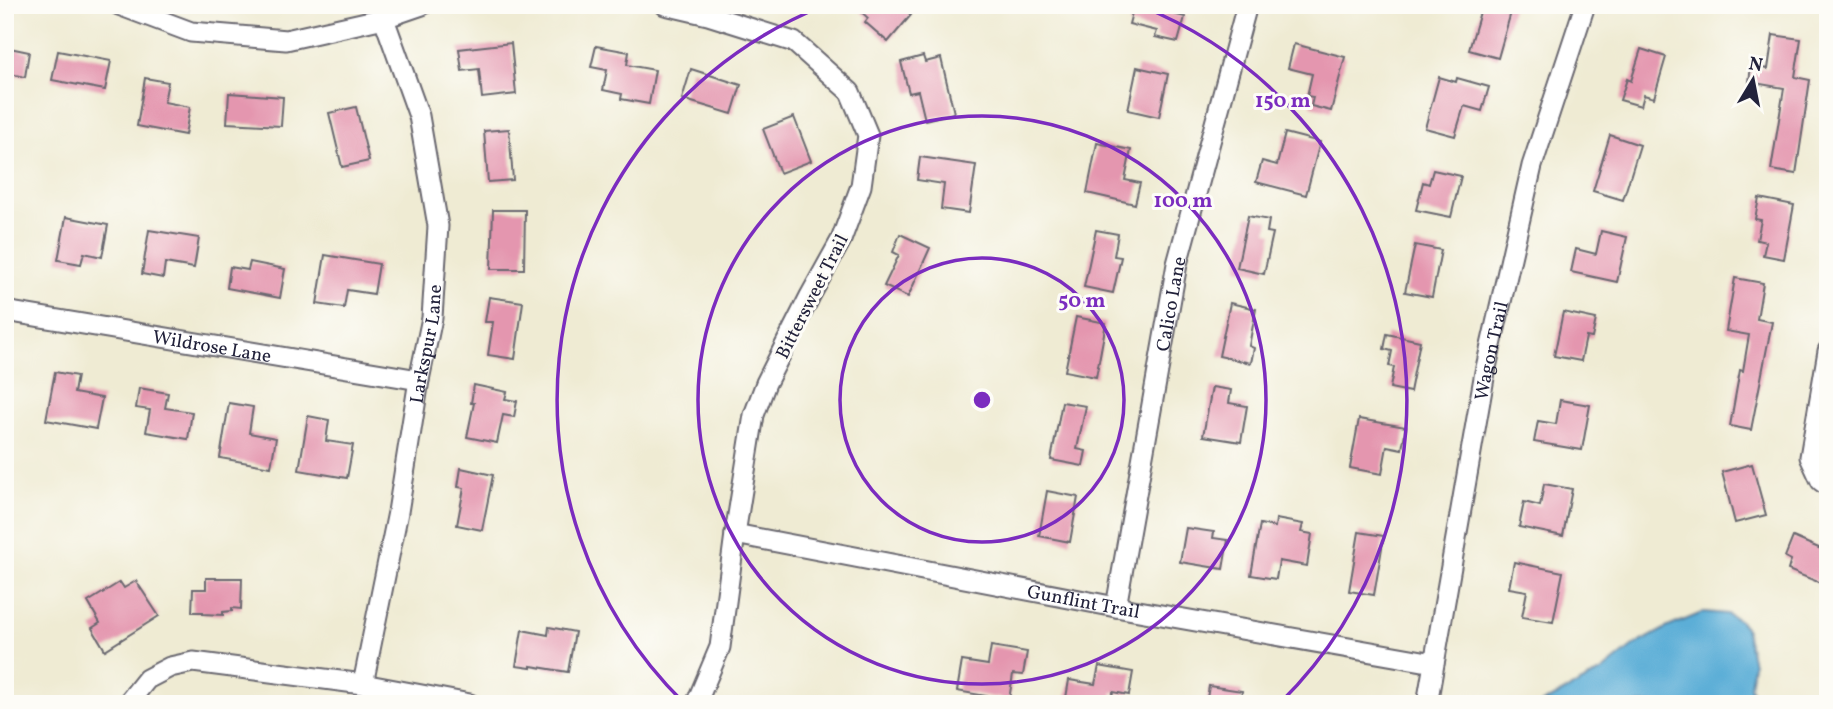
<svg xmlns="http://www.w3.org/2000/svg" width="1833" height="709" font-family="Vollkorn,serif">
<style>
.water{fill:#5caed7;stroke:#3f6889;stroke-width:2}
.building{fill:#e496af}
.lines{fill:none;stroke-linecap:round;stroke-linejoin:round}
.minor-casing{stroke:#6a6870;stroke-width:23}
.minor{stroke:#fff;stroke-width:19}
.ring{fill:none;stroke:#7b2cbf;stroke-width:3.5}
.labels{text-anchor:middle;stroke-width:6;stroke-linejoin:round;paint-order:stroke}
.street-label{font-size:19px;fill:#22223b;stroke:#fdfcf7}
.centre{fill:#7b2cbf;stroke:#fdfcf7;stroke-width:3.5}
.ring-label{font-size:21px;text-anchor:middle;font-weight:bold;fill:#7b2cbf;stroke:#fdfcf7;stroke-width:6;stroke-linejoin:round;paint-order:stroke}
</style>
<rect width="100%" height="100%" fill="#fdfcf7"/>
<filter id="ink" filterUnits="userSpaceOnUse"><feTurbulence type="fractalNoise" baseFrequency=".0143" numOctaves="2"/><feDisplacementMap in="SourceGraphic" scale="14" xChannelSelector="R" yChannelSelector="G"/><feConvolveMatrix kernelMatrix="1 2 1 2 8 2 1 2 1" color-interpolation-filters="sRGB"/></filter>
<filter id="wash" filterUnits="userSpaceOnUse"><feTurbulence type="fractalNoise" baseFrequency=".00686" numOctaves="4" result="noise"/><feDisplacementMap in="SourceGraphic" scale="28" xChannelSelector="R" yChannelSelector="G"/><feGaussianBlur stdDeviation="1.57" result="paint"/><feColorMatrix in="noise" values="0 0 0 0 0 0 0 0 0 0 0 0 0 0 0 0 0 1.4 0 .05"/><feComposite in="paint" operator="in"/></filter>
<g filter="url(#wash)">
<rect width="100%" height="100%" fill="#efebd3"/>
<path class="water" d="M1704,612L1727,614L1739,620L1745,627L1753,664L1750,687L1758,704H1541L1601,672L1633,646L1668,627Z"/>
<g id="blocks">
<path class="building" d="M854,5H900L911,15L888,42L865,22L868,18Z
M1134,5H1171L1169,13L1185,17L1178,42L1155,37L1157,31L1129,24Z
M1482,5H1513L1498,58L1469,50Z
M1773,35L1801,39L1795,77L1810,80L1796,174L1771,170L1784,88L1749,82L1751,66L1768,69Z
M511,43L516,94L482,98L479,69L462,71L459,49Z
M1294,44L1345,57L1331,111L1311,106L1313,97L1307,96L1312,74L1288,68Z
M596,46L629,52L627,65L655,70L649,104L621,99L622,94L603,90L607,70L591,67Z
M5,47L29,52L25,77L5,73Z
M1641,49L1666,57L1654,98L1644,95L1641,106L1620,100L1627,79L1631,81Z
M58,51L111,61L105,90L52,80Z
M923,56L925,62L941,58L954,113L925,120L918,91L909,93L901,62Z
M1137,67L1168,74L1159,117L1128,110Z
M691,69L741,85L732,114L682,99Z
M1439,77L1456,82L1457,78L1489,87L1482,111L1464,106L1455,136L1425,128Z
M145,78L168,82L164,102L190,107L185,135L137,126Z
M229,93L283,97L281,126L227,123Z
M356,107L369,161L342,167L329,113Z
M794,117L811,161L780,173L763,129Z
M509,129L513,180L488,182L484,131Z
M1285,133L1320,142L1306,195L1256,182L1262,161L1277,165Z
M1610,135L1640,145L1623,200L1593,191Z
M1097,143L1131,150L1125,180L1140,183L1135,204L1087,193Z
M920,157L976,165L969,213L941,209L944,184L917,180Z
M1433,170L1461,176L1451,217L1416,210L1423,182L1429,184Z
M1759,198L1794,205L1784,259L1763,255L1766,242L1757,240L1761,220L1755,219Z
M493,210H525L524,269H491Z
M1248,216L1269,220L1267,232L1273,233L1264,274L1237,268Z
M66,217L108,225L102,257L84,253L81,264L58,260Z
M149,230L199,238L194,268L165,263L163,278L142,274Z
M1096,230L1118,234L1114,256L1121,257L1113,293L1084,287Z
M1601,231L1627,237L1617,282L1571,272L1576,249L1596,254Z
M900,234L930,248L908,297L884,286L899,255L893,252Z
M1415,245L1441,250L1432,297L1405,292Z
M325,255L379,264L374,294L347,290L344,308L317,304Z
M250,262L285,269L280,298L227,288L230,267L248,270Z
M1735,278L1763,283L1757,319L1772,322L1751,430L1730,426L1740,370L1743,371L1749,335L1726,331Z
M489,297L523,302L515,359L488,355L493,322H485Z
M1230,303L1256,309L1249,346L1254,348L1251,363L1219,356Z
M1563,312L1596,319L1592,338L1586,337L1581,361L1554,356Z
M1076,317L1106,323L1096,377L1065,371Z
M1387,334L1420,341L1410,392L1390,388L1394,367L1389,366L1392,351L1384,349Z
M55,372L77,376L74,393L102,398L96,429L46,420Z
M474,385L507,392L505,399L517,401L514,417L503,415L497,443L467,437L474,403H471Z
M1212,387L1231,390L1229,403L1247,406L1241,442L1203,436Z
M139,388L168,393L165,408L192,412L188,439L146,432L150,410L136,408Z
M1560,400L1590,405L1582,450L1534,442L1538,421L1556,424Z
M1062,402L1086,406L1077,449L1086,451L1083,466L1051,460Z
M229,403L253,407L249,433L276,438L271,467L220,458Z
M308,416L329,420L326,441L353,445L347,478L299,470Z
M1359,419L1406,427L1402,449L1387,446L1382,474L1350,468Z
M1752,464L1766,515L1735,523L1722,472Z
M461,468L493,475L482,530L457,525L464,488L458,487Z
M1544,484L1572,489L1563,536L1519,527L1524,502L1540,506Z
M1047,491L1078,497L1070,542L1039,536Z
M1276,519L1303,524L1301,532L1312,534L1307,566L1279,561L1276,579L1251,575L1260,524L1275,527Z
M1186,528L1214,532L1213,538L1228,540L1223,569L1180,562Z
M1359,532L1384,536L1374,595L1349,591Z
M1793,537L1828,552V586L1788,570L1791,560L1785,557Z
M1514,562L1563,572L1553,622L1522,617L1527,591L1509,588Z
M206,578H242L241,609L232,608V611L223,612V615L203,614V612H192L193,589H206Z
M136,581L159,616L105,650L92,628L100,623L88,602L120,582L124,588Z
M549,627L575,632L568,672L531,666V668L516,666L522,630L548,635Z
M991,646L1027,652L1023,675L1013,674L1009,700L957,691L962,661L988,665Z
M1099,666L1133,672L1129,695L1113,692L1111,704H1065L1069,680L1095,684Z
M1209,686L1242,691L1240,704H1206Z"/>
</g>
</g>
<g filter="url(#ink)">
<use href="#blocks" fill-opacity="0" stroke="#6a6870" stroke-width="2"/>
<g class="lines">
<defs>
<g id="minor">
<path d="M119,5L191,32L286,40L384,18L422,5"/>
<path d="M665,5L708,15L794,42L850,92L868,135L861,186L841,240L810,296L766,383L754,415L735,534L720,647L696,704"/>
<path id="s1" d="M5,311L419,380"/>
<path d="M1828,351L1810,457L1821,481L1828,486"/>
<path id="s2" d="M735,534L1116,607L1434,663"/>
<path id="s3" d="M1116,607L1177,264L1247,5"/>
<path id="s4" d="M363,684L398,512L419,380L432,318L438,226L419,116L379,5"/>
<path d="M127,704L147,679L170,667L193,662L363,684L470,704"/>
<path id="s5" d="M1427,704L1485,372L1532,166L1585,5"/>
</g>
</defs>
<use href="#minor" class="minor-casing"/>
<use href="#minor" class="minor"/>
</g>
</g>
<g class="ring">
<circle cx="982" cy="400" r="142"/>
<circle cx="982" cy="400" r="284"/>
<path d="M684 703A425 425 0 0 1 823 6M1141 6A425 425 0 0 1 1280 703"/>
</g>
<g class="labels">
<g class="street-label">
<text transform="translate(811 296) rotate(-63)" y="7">Bittersweet Trail</text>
<text dy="7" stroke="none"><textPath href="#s3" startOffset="308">Calico Lane</textPath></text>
<text dy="7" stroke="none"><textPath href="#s4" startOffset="346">Larkspur Lane</textPath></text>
<text dy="7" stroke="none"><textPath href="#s1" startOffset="210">Wildrose Lane</textPath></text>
<text dy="7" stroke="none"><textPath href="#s5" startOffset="359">Wagon Trail</textPath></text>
<text dy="7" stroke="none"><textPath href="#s2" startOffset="355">Gunflint Trail</textPath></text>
</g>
</g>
<circle cx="982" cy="400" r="10" class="centre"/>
<g class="ring-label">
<text x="1283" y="107">150 m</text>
<text x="1183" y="207">100 m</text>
<text x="1082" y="307">50 m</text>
</g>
<rect width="1833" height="709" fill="none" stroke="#fdfcf7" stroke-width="28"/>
<g transform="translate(1753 80) rotate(10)" stroke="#fdfcf7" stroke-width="5" paint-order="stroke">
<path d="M0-5L12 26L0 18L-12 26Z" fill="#22223b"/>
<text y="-10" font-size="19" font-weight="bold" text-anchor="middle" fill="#22223b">N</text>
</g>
</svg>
